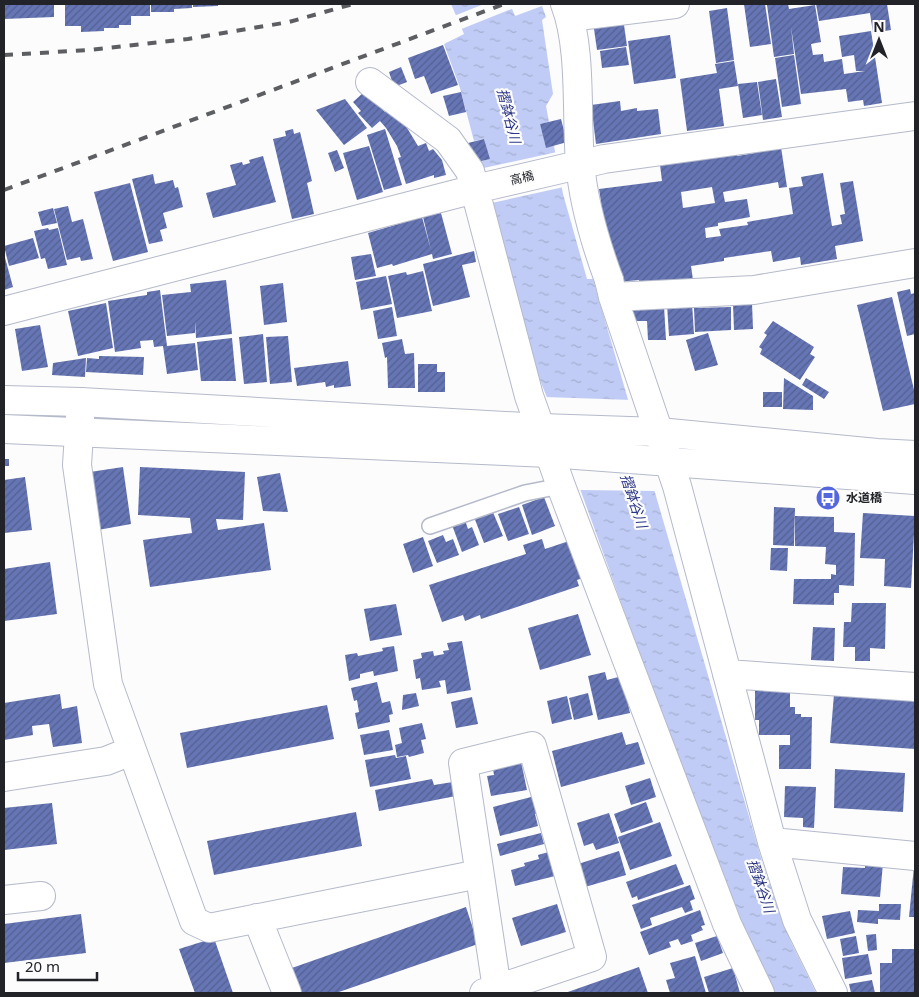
<svg xmlns="http://www.w3.org/2000/svg" width="919" height="997" font-family="'Noto Sans','Noto Sans JP',sans-serif">
<style>
.water{fill:url(#water-ripples)}
.pier{fill:#fcfcfc}
.building{fill:url(#building-hatch);fill-rule:evenodd}
.lines{fill:none;stroke-linecap:round;stroke-linejoin:round}
.service-casing{stroke:#b5bacb;stroke-width:18}
.minor-casing{stroke:#b5bacb;stroke-width:30}
.tertiary-casing{stroke:#b5bacb;stroke-width:30}
.service{stroke:#fff;stroke-width:15}
.minor{stroke:#fff;stroke-width:28}
.tertiary{stroke:#fff;stroke-width:28}
.rail{stroke:#5c5e62;stroke-width:4;stroke-dasharray:9 9;stroke-linecap:butt}
.labels{text-anchor:middle;stroke-width:4.5;stroke-linejoin:round;paint-order:stroke}
.street-label{font-size:12px;fill:#212329;stroke:#fcfcfc}
.poi-label{font-size:12px;font-weight:bold;fill:#212329;stroke:#fcfcfc;text-anchor:start}
.water-label{font-size:14px;font-style:italic;fill:#2c3784;stroke:#fcfcfc}
</style>
<defs>
<pattern id="water-ripples" width="26" height="14" patternUnits="userSpaceOnUse" patternTransform="scale(1.25)"><rect width="26" height="14" fill="#c0ccf5"/><path d="M2 4q2-2 4 0t4 0M15 11q2-2 4 0t4 0" fill="none" stroke="#a5afd2"/></pattern>
<pattern id="building-hatch" width="6" height="6" patternUnits="userSpaceOnUse" patternTransform="scale(1.25)"><rect width="6" height="6" fill="#6676b5"/><path d="M-1 1l2-2M0 6l6-6M5 7l2-2" fill="none" stroke="#546093"/></pattern>
</defs>
<rect width="100%" height="100%" fill="#fcfcfc"/>
<path class="water" d="M451,4H510L515,16L542,6L546,17L542,20L553,94L546,106L549,122L540,124L546,147L554,146L563,194L587,279H593L764,868L791,942L816,993H771L732,910L548,400L511,308L479,162L489,159L484,139L474,141L460,88L444,44L464,34Z"/>
<path class="pier" d="M484,4H513L514,8L459,30L454,16Z
M557,152L564,187L487,204L479,169Z
M545,397L632,400L658,491L579,490Z"/>
<path class="building" d="M4,4H54V17L4,19Z
M65,4H150V16H131V25H119V28H104V31L81,32V26H65Z
M151,4H192V8L174,9V12H151Z
M193,4H218V6L193,7Z
M744,4H765L771,44L750,47Z
M788,4L789,9L815,5L821,42L811,44L813,55L823,54L824,62L842,59L844,74L865,71H856L854,55L842,57L839,36L871,31L882,103L864,106L863,100L848,102L846,89L801,94L791,27L794,54L774,57L767,5Z
M816,4H887L891,30L873,33L870,13L819,21Z
M727,8L734,60L716,63L709,11Z
M623,18L627,46L597,50L593,22Z
M670,35L676,78L634,84L628,41Z
M443,45L458,85L431,94L424,76L415,79L408,58Z
M626,47L629,65L602,68L600,51Z
M794,55L801,104L782,107L775,58Z
M734,61L738,86L719,89L724,126L687,131L680,79L717,73L715,64Z
M401,67L407,82L394,87L389,72Z
M776,79L782,117L763,120L758,82Z
M757,82L762,115L743,118L738,84Z
M364,92L385,112L390,107L401,118L418,146L426,143L429,151L433,149L442,160L446,175L434,178V175L406,184L398,158L401,157L397,146L386,128L380,121L372,128L358,113L361,111L353,102Z
M461,92L466,112L449,116L443,96Z
M345,99L367,128L344,145L316,110Z
M620,101L621,111L637,108V111L658,109L661,134L596,144L591,105Z
M561,119L567,142L546,148L540,124Z
M293,129L294,134L300,132L312,181L307,183L314,214L292,219L273,139L286,136L285,131Z
M385,129L402,185L384,190L367,135Z
M484,139L490,159L469,164L464,144Z
M369,146L383,192L357,200L343,153Z
M781,147L787,187L779,188L778,182L723,192L725,202L747,199L750,217L718,223V226L705,228L706,238L721,236L719,229L748,225L747,222L793,214L789,188L803,186L801,177L823,173L832,226L842,224L840,215L845,214L840,183L853,181L863,241L835,246L837,259L801,265L800,257L773,262L771,251L724,258V261L691,266L693,280L640,288L639,280L618,282L606,237L599,189L662,181L660,165L737,153V156L755,153L754,151ZM712,187L715,203L683,208L681,192Z
M337,150L344,168L335,172L328,153Z
M263,156L276,202L213,218L206,193L236,185L230,165L242,162L243,165L250,163L249,160Z
M153,174L155,184L173,180L175,188L178,187L183,207L163,213L167,228L160,230L163,241L149,244L132,179Z
M130,183L148,252L113,261L94,192Z
M68,206L72,222L83,219L93,259L81,261L80,257L67,260L54,209Z
M53,208L57,223L42,226L38,212Z
M441,213L452,254L433,259L432,254L393,266L392,264L377,268L368,233L422,217L431,250L423,217Z
M48,228L49,230L58,228L67,265L48,269L45,258L41,259L34,231Z
M33,238L39,258L9,266L4,246Z
M474,251L476,262L462,265L470,297L433,306L423,264Z
M4,254L13,287L4,290Z
M371,254L376,276L355,280L351,257Z
M423,271L432,311L397,318L388,276L406,272L407,275Z
M386,276L392,304L361,310L356,282Z
M226,280L232,334L196,338L195,321V333L167,336L162,295L191,292L190,284Z
M283,283L287,322L264,325L260,286Z
M910,289L911,294L915,293V334L907,336L897,292Z
M160,290L167,346L195,343L198,370L167,374L163,346L154,347L153,340L140,341L141,348L115,352L108,301L147,295V292Z
M892,297L915,394V404L883,411L857,305Z
M106,303L113,348L78,356L68,311Z
M692,303L694,334L669,336L667,304Z
M752,303L753,329L734,330L733,304Z
M631,304L664,306L666,340H648L647,321H632Z
M392,307L397,336L378,339L373,311Z
M731,307V330L695,332L694,308Z
M773,321L814,347L810,354L815,357L800,380L760,354L762,349L759,347L767,335L764,333Z
M40,325L48,367L22,371L15,329Z
M708,333L718,365L695,371L686,340Z
M263,334L267,382L244,384L239,337Z
M288,336L292,382L270,384L266,337Z
M232,338L236,381H201L197,342Z
M402,339L405,354L414,353L415,388H388L387,357L385,358L382,343Z
M99,356L144,357L143,375L86,372L87,358L99,359Z
M86,358L85,377L52,375L53,363Z
M348,361L351,386L334,388V385L326,387L325,382L297,386L294,368Z
M418,364H437V372H445V392H418Z
M784,378L813,396V410L783,409Z
M806,378L829,392L824,399L802,385Z
M763,392H782V407H763Z
M4,459H9V466H4Z
M123,467L131,524L98,530L90,472Z
M140,467L245,472L243,520L216,519L218,530L264,523L271,570L150,587L143,540L192,533L190,518L138,515Z
M280,473L288,512L263,511L257,477Z
M25,477L32,530L4,533V480Z
M544,497L555,526L532,535L522,505Z
M519,507L529,534L508,541L498,514Z
M774,507L795,508L794,546L773,545Z
M492,510L503,536L484,543L474,517Z
M863,513L915,516L911,588L884,586L885,559L860,558Z
M795,516L834,517V532L855,533L854,586L839,585V593H834V605L793,604L794,579H831V574L836,575V565L825,564L826,547L795,546Z
M465,520L468,529L472,527L479,545L462,552L452,525Z
M443,535L446,542L453,539L459,555L437,563L428,541Z
M423,537L433,566L413,573L403,544Z
M542,539L545,549L569,541L583,575L580,576V579L577,580L579,586L481,619L480,615L465,621L463,615L442,622L429,585L526,554L523,545Z
M771,548H788L787,571L770,570Z
M50,562L57,614L4,621V569Z
M852,603H886L885,649L870,648V661H855V647H843L844,622H851Z
M396,604L402,635L370,641L364,609Z
M578,614L591,655L540,670L528,628Z
M813,627L835,628L834,661L811,660Z
M462,641L471,690L447,694L445,680L439,681L441,687L422,690L420,678L416,679L413,660L422,658L421,653L433,651L434,656L444,654L443,651L449,650L447,643Z
M394,646L398,671L374,676L373,671L360,674V678L349,681L345,655L357,653L358,656L383,651L382,648Z
M605,672L607,680L622,676L630,713L598,720L588,676Z
M377,682L382,703L390,701L393,714L389,715L390,722L358,729L355,713L359,712L357,700L354,701L351,688Z
M755,687L790,688V707H795V714H801V717H812L811,769H779V745H790V735H759V720H755Z
M416,693L419,706L402,710L403,695Z
M588,693L593,715L574,720L569,698Z
M60,694L62,709L77,706L82,743L53,747L49,724L32,726L33,735L4,740V703Z
M834,694L915,700V749L830,743Z
M567,696L572,719L552,724L547,701Z
M472,697L478,724L456,728L451,702Z
M327,705L334,739L187,768L180,733Z
M422,723L426,739L421,740L424,753L409,757L408,755L397,757L395,745L402,743L399,728Z
M389,730L393,750L364,755L360,735Z
M622,732L626,745L638,742L645,764L561,787L552,751Z
M395,755L396,758L406,756L411,779L370,787L365,760Z
M520,757L527,790L491,796L487,776L494,775L492,763Z
M835,769L905,773L903,812L834,808Z
M650,778L656,797L631,805L625,786Z
M432,779L434,785L453,782L456,796L379,811L375,790Z
M785,786L816,787L814,828L803,827V818L784,817Z
M535,796L539,812L535,814L538,826L500,836L493,807Z
M646,802L653,822L621,833L614,814Z
M52,803L57,844L4,850V808Z
M356,812L362,846L214,875L207,841Z
M609,813L619,843L596,850L593,843L584,846L577,823Z
M660,822L672,856L630,870L618,837Z
M541,833L544,844L500,856L497,844Z
M552,851L559,875L515,886L511,870L525,866L524,863L539,859L538,855Z
M619,851L626,875L585,887L578,864Z
M865,862L883,863L880,897L841,894L843,867L865,868Z
M676,864L684,884L638,900L637,896L632,898L626,882Z
M914,866H915V917H909Z
M690,885L695,899L690,901L693,910L685,913L682,907L650,918L652,925L641,929L632,905Z
M557,904L566,932L521,946L512,918Z
M879,904H901L900,920L878,919V924L857,922L858,910L879,911Z
M466,907L478,944L336,993H298L289,969Z
M700,910L705,925L701,926L703,930L691,935L693,941L681,945L678,939L669,942L671,947L649,955L640,932Z
M850,911L855,933L827,939L822,916Z
M81,914L86,953L4,963V924Z
M876,934L877,950L868,951L866,935Z
M717,936L723,953L701,961L695,943Z
M856,936L859,953L843,956L840,939Z
M214,938L233,993H195L179,949Z
M892,949H915V993H880V963H892Z
M868,954L872,974L845,979L842,958Z
M695,956L706,993H670L666,980L675,978L670,963Z
M639,967L648,993H565Z
M733,968L740,993H709L704,977Z
M872,980L875,993H851L849,984Z"/>
<g class="lines">
<defs>
<path id="service" d="M430,526L525,493L561,486"/>
<path id="minor" d="M570,17L675,4
M370,82L448,140L470,171L529,396L561,486L727,924L760,993
M609,280L613,297L677,486L772,842L797,920L833,993
M613,297L754,290L915,263
M4,311L475,189L604,159L915,116
M81,402L77,465L108,684L194,921L209,928L479,874
M727,674L915,687
M4,777L106,761L131,751
M772,842L915,856
M4,900L41,896
M257,918L287,993
M484,993L497,989L592,957L532,746L463,763L497,989L498,993"/>
<path id="tertiary" d="M565,4C582,47 576,115 580,162C583,203 595,242 609,280
M4,400L81,402L541,428L659,432L877,453L915,455
M4,429L549,453L915,480"/>
</defs>
<use href="#service" class="service-casing"/>
<use href="#minor" class="minor-casing"/>
<use href="#tertiary" class="tertiary-casing"/>
<use href="#service" class="service"/>
<use href="#minor" class="minor"/>
<use href="#tertiary" class="tertiary"/>
<path class="rail" d="M4,55L90,50L188,39L289,22L353,4
M4,190L504,4"/>
</g>
<defs>
<symbol id="bus-disc" viewBox="-11 -11 22 22"><circle r="9.5" fill="#5567dd" stroke="#fcfcfc"/><path d="M-5-6H5V4H4V6H2V4H-2V6H-4V4H-5ZM-3.5-4V0h7V-4ZM-3.5 1.2v1.5H-2V1.2ZM2 1.2v1.5H3.5V1.2Z" fill="#fff"/></symbol>
</defs>
<g fill-rule="evenodd">
<use href="#bus-disc" x="814" y="484" width="28" height="28"/>
</g>
<g class="labels">
<g class="street-label">
<text transform="translate(522 178) rotate(-14)" y="4">高橋</text>
</g>
<g class="poi-label">
<text x="846" y="502">水道橋</text>
</g>
<g class="water-label">
<text transform="translate(509 116) rotate(76)" y="5">摺鉢谷川</text>
<text transform="translate(634 501) rotate(72)" y="5">摺鉢谷川</text>
<text transform="translate(761 886) rotate(71)" y="5">摺鉢谷川</text>
</g>
</g>
<rect width="919" height="997" fill="none" stroke="#212329" stroke-width="10"/>
<g transform="translate(879 40)" stroke="#fcfcfc" stroke-width="4" paint-order="stroke">
<path d="M0-4L9 19L0 12L-9 19Z" fill="#212329"/>
<text y="-8" font-size="14" font-weight="bold" text-anchor="middle" fill="#212329">N</text>
</g>
<path d="M18 972v8h79v-8" fill="none" stroke="#212329" stroke-width="2.5"/>
<text x="25" y="972" font-size="15" fill="#212329" stroke="#fcfcfc" stroke-width="4" paint-order="stroke">20 m</text>
</svg>
